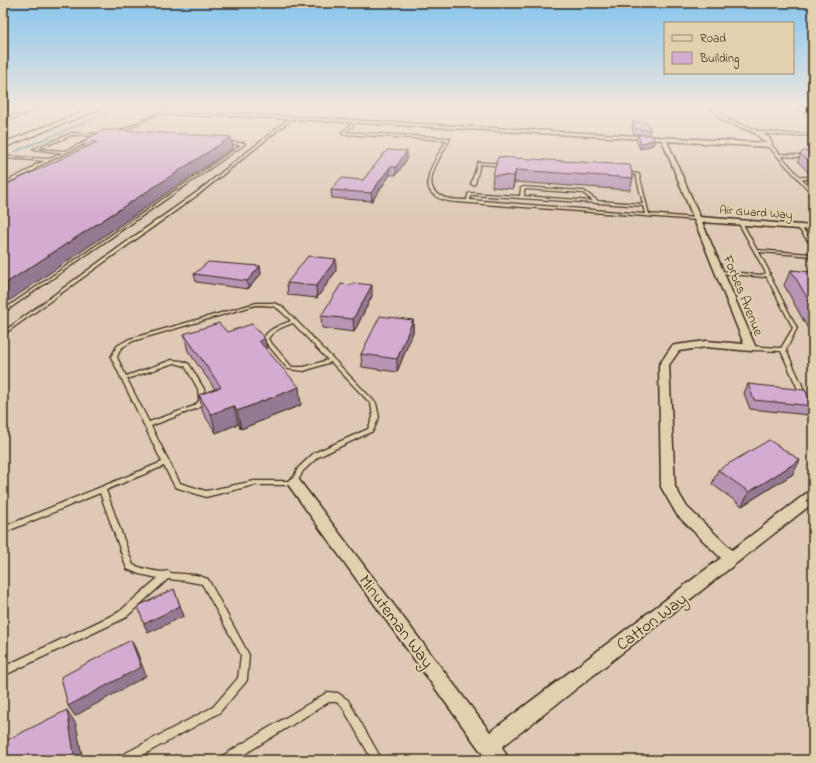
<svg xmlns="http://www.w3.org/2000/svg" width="816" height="763" font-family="'Indie Flower',sans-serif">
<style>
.built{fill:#dcc0bd}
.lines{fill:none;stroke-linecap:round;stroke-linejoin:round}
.stream{stroke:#70969e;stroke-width:2}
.lane-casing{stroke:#3b2a1e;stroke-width:2.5}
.street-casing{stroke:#3b2a1e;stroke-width:3}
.secondary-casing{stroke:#3b2a1e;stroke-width:3}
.lane{fill:#e2d0ae;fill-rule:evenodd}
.street{fill:#e2d0ae;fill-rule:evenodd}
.secondary{fill:#e2d0ae;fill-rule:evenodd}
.wall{fill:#b794b4;stroke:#3b2a1e}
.shaded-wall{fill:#957892;stroke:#3b2a1e}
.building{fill:#d5acd1;stroke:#3b2a1e}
.labels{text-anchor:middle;stroke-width:4;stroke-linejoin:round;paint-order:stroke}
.far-street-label{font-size:12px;fill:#3b2a1e;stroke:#e2d0ae}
.street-label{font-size:14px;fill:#3b2a1e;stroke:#e2d0ae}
.near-street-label{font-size:17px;fill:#3b2a1e;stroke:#e2d0ae}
</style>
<rect width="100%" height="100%" fill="#dfc9b5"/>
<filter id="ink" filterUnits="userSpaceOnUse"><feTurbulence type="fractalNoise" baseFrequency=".025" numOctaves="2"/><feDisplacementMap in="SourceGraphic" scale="8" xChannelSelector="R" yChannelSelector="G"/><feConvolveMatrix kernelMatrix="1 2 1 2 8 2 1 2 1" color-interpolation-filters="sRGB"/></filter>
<g filter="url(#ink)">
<path class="built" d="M3,107H76L3,134Z"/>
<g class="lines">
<path class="stream" d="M16,151L121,107"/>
<defs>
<path id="lane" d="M42,107H45L3,122V120L14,117L3,116V114L16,116Z
M164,112L220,115L221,116L220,117L164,114L154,116L118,134L116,133L152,116Z
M291,117L293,118L199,194L3,335V332L143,230L197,192Z
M355,121L357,122L345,132L450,138C447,146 440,155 437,163C422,193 439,200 467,200L468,194L470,193L520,196L521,188L523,187L584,191L598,201L643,204L636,175L625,174L624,173L626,172L639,174L649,214L697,218L699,219L697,220L456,202C409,198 432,164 447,140L342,134V132ZM524,189L583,193L593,201L524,196ZM471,195L643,206L645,214L470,200Z
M757,131L794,134L813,133V135L794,136L756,133Z
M72,133L102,134L103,135L102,136L72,135L38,149L66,151L87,141L89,142L49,161L37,167L33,171L3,185V183L31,169L35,165L45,161L3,158V156L49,159L63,153L33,149Z
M224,142L244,143L245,144L3,313V310L241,145L225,144Z
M768,144H770L780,154L813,156V158L781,156L800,177H813V179H802L813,192V195L768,146Z
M478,162L502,164L503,165L502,166L480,164L475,184L473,185L471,184Z
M739,221L742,222L757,250L813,254V256L759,252L770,273L769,274L797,328L786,350L807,396L806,397H802L801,396L781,351L751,350L748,348L751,346L781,348L793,328L766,276L763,277L720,273L718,272L720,271L762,275L766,273L738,222Z
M798,226H800L813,242V246H812L798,228Z
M256,303H273L282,306L376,403L379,417L373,431L318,457L303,471L296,485H254L206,497L175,487L164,466L106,490L133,565C142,568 159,574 168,571L171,573L196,575L208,579L249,655L247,680L245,683L219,713L134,760H119L120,756L213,707L238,678L241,655L202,584L186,581L168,579L125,618L3,676V667L119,612L158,578L139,574L127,569L100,493L3,533V527L162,462L111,357L117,346L129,339ZM256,305C277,305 276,306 291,321C280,325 269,328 263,339L288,369L304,371L331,362L371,404L373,417L368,429L314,453L298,468L292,481H254L206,491L180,483L151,426L198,408L205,401L204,389L189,364L182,361L172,360L126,376L117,357L121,348L133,341ZM293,323L328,360L304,367H292L268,339C273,330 283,327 293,323ZM174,363L185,366L198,389L199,401L194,406L149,422L127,379Z
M808,401L810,402L813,408V416L810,414L805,403Z
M328,692L338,693L348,700L382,760H372L342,706L336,702H329L235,760H221L222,756Z"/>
<path id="street" d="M711,107H715C719,110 722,116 726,118C737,125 771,130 772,145L769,147L667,141L700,217L813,226V230L702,222L756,348L751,351L706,347L679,351L669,365L675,487L687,507L732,550L808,492L813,491V503L502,747L509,760H487L287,483L289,480L294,478L299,480L490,732L721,558L677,515L661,487L659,365L672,346L676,345L706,341L744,344L662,140L223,115L221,114L223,113L766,143L755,133L722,120Z"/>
<path id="secondary" d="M96,107H104L3,148V143Z"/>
</defs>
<use href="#lane" class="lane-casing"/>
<use href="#street" class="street-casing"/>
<use href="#secondary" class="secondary-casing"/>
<use href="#lane" class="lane"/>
<use href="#street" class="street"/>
<use href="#secondary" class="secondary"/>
</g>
<path class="wall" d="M795,107H813V118H809Z
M633,122L650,130L649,135L634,134L632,128Z
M638,135L654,140L653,145L640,149L636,140Z
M82,141L233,148H84Z
M387,150L407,159L396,175H390L372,201L332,198L331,190L363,180Z
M813,152V176H811L798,161L801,154Z
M498,157L633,178L630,190L514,182L513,189L492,187L493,175Z
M260,266L261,274L248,289L196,282L194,274Z
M791,270L813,273V338L784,285Z
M336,271L317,298L288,295L287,283Z
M372,296L354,332L322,328L321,316Z
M413,320V332L397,372L362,367L361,354Z
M227,332L267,351L301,405L241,429L238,424L216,433L203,413L199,395L215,389L188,351L184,334Z
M748,384L813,406V407L809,415L750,409L744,393Z
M718,470L793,474L742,506L712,484Z"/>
<path class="shaded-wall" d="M811,111H813V118H809Z
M231,137L233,148L3,305V285Z
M654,140L653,145L640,149L641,143Z
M407,151V159L396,175V167Z
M390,167V175L372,201L371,193Z
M516,170L514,182L513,189L514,176Z
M336,259V271L317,298L316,286Z
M260,266L261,274L248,289L247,281Z
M372,285V296L354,332L353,319Z
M413,320V332L397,372V359Z
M265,339L268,356L259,341Z
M299,387L301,405L241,429L237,411Z
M234,406L238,424L216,433L211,414Z
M800,460L793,474L742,506L749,492Z
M174,589L184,616L148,633L144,624Z
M131,640L136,649L146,676L75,716L68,706Z
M67,710L76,724L83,760H62Z"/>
<path class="building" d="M806,107H813V111H811Z
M633,122L647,123L650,130L635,129Z
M104,130H117L231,137L3,285V186L97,142L82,141Z
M638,135H652L654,140L641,143Z
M387,150L407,151L396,167H390L371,193L331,190L341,178L363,180Z
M803,151L813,152V166L801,154Z
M498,157L630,165L633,178L516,170L514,176L493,175Z
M308,256L336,259L316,286L287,283Z
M208,262L260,266L247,281L194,274Z
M791,270L812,272L813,273V308Z
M353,283L372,285L353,319L321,316L341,284L352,285Z
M380,316L413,320L397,359L361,354Z
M219,323L227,332L252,324L265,339L259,341L299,387L237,411L234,406L211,414L199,395L221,387L184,334Z
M748,384L805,390L813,406L754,400Z
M769,440L800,460L749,492L718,470Z
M174,589L180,606L144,624L138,606Z
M131,640L141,667L68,706L61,677Z
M67,710L74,754L62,760H3V742Z"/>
</g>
<linearGradient id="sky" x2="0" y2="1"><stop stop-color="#86c5ed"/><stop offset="0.5" stop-color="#f1e7de"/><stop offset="1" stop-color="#f1e7de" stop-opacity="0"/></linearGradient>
<rect width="816" height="214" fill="url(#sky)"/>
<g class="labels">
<g class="far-street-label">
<text transform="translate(756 212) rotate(4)" y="4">Air Guard Way</text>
</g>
<g class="street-label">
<text transform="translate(744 295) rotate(68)" y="5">Forbes Avenue</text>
</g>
<g class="near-street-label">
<text transform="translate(397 621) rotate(53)" y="6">Minuteman Way</text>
<text transform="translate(651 621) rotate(-37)" y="6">Catton Way</text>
</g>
</g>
<rect width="816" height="763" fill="none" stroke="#e2d0ae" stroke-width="16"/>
<rect x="8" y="8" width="800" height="747" fill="none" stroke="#3b2a1e" stroke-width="1.5" filter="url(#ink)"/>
<rect x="664" y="22" width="130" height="52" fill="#e2d0ae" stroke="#9f8e74"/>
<rect x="672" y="35" width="20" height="6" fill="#e2d0ae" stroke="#9f8e74"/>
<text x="700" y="42" font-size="12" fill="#3b2a1e">Road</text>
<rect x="672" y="52" width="20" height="12" fill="#d5acd1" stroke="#9f8e74"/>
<text x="700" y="62" font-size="12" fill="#3b2a1e">Building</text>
</svg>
